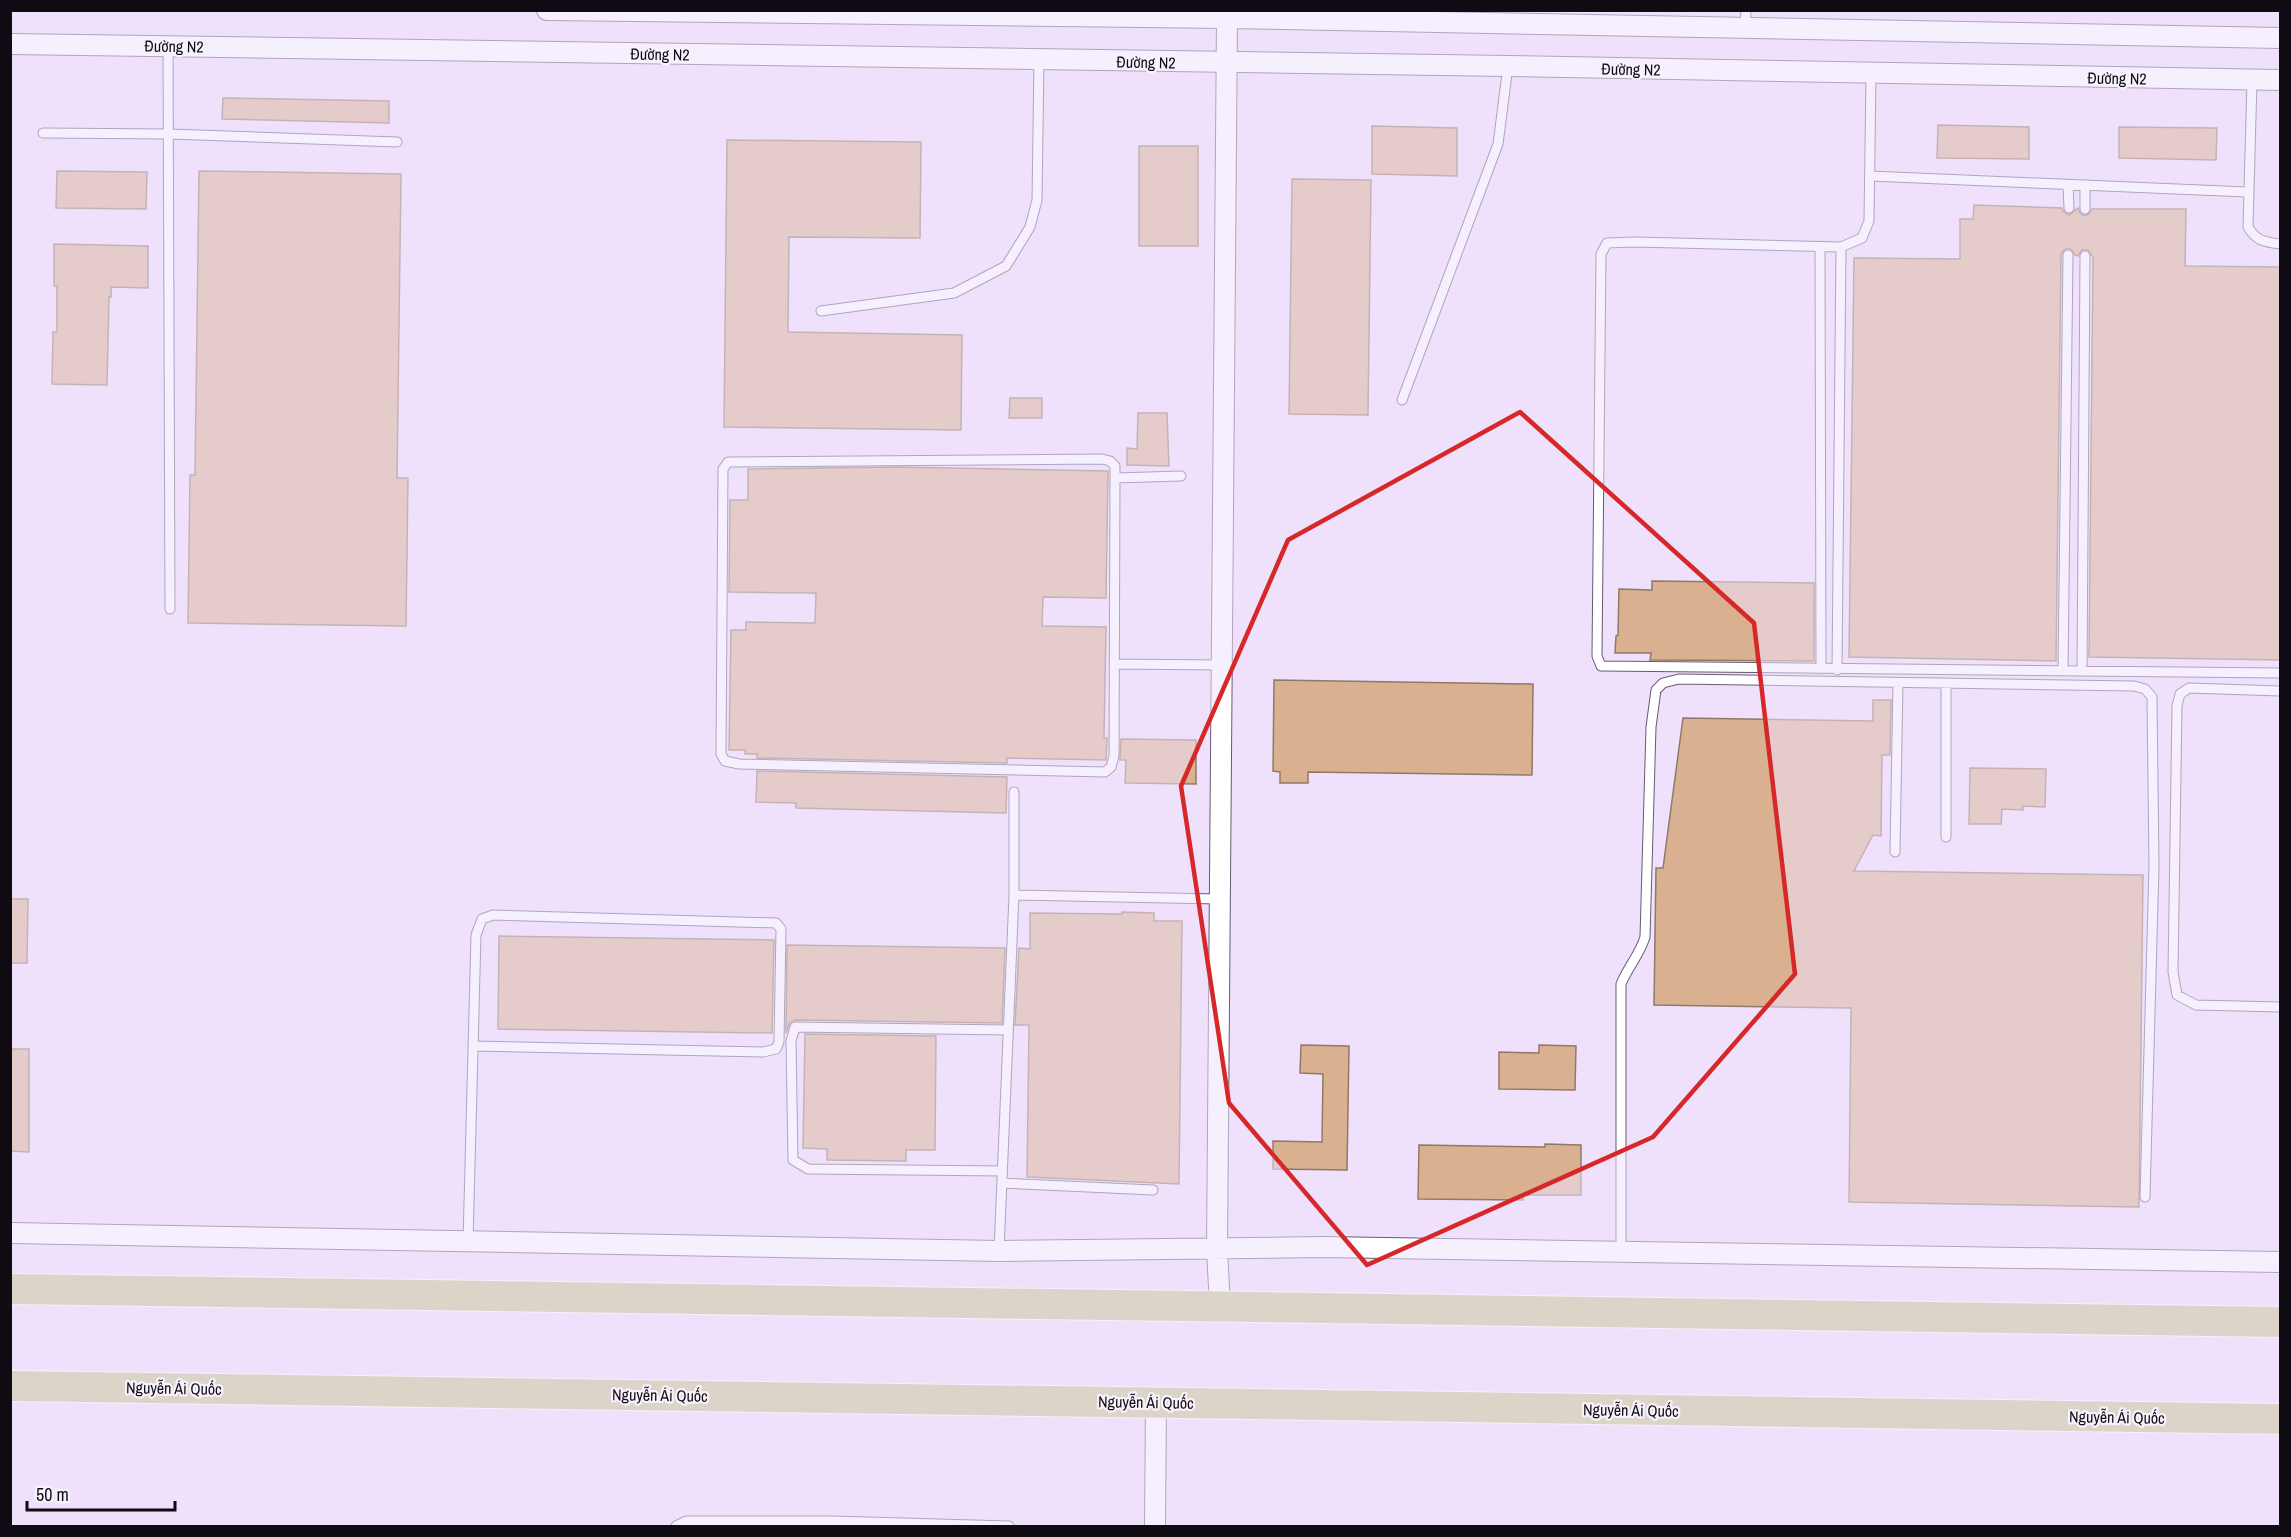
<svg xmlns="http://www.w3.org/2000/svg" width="2291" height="1537" font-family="'Archivo Narrow',sans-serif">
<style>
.building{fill:#d9b190;stroke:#907967;stroke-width:1.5}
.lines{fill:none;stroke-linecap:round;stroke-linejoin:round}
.service-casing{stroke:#665a71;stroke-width:11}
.minor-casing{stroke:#665a71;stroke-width:22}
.primary-casing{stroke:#fff;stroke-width:32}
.service{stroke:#fff;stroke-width:9}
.minor{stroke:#fff;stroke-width:20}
.primary{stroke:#c8c48c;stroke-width:30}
.marked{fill:none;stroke:#d62828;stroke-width:4.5;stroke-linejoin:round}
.labels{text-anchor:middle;stroke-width:4.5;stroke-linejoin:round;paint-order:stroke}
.street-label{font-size:16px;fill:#100b13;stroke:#f8f2fd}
</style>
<rect width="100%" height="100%" fill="#efe1fc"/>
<path class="building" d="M223,98L389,101V123L222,119Z
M1938,125L2029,127V159L1937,158Z
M1372,126L1457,128V176L1372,174Z
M2119,127L2217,128L2216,160L2119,158Z
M727,140L921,142L920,238L789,237L788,332L962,335L961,430L724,427Z
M1139,146H1198V246H1139Z
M57,171L147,172L146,209L56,208Z
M199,171L401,174L397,478H408L406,626L188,623L190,475H195Z
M1292,179L1371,180L1368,415L1289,414Z
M1974,205L2062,208L2064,212L2069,215L2078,208L2080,213L2084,216L2089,214L2092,209H2186L2185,266L2280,267V660L2089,657L2093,257L2088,250H2082L2078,256L2075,255L2072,250L2067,248L2063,251L2061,255L2056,661L1849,657L1854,258L1960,259V219H1973Z
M54,244L148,246V288L111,287V297H109L107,385L52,384L53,332H57V286H54Z
M1010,398H1042V418H1009Z
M1138,413H1167L1169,466L1127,465V448L1137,449Z
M895,467L1108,471L1106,598L1043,597L1042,626L1106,627L1104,738H1107L1106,760L1007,758V763L757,758V754H745V750H729L731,630H746V622L815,623L816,593L729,592L730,500H748V469Z
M1652,581L1814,583V661L1650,660L1651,653H1615L1616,636L1618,635L1619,589L1652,590Z
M1274,680L1533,684L1532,775L1308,772V783H1280V772L1273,771Z
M1873,700H1891L1890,755H1882L1881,836L1873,835L1854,871L2143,875L2139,1207L1849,1202L1851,1008L1654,1005L1656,868H1663L1683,718L1873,721Z
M1121,739L1196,740V784L1125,783L1126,760H1120Z
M1970,768L2046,769L2045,807L2023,806V810L2002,809L2001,824H1969Z
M757,771L1007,777L1006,813L796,808V803L756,802Z
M10,899H28L27,963H10Z
M1122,912L1154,913V921H1182L1179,1184L1027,1177L1029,1025H1015L1019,948L1030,949V913L1122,914Z
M499,936L774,940L772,1033L498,1029Z
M787,945L1005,948L1002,1023L795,1020L790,1022L786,1033Z
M805,1034L936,1036L935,1150H906V1161L827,1160V1149L803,1148Z
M1301,1045L1349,1046L1347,1170L1273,1169V1141L1322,1142L1323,1074L1300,1073Z
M1539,1045L1576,1046L1575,1090L1499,1089V1052L1539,1053Z
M10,1049H29V1152L10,1151Z
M1545,1144L1581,1145V1195H1523V1200L1418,1199L1419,1145L1545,1147Z"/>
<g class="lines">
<defs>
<path id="service" d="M1745,28L1746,10
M168,46L170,609
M1871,74L1869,221L1862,238L1841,247L1635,242L1607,243L1601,254L1597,656L1601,666L2280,673
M2252,80L2248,227C2256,241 2265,242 2280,244
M43,133L169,134L397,142
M1870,176L2247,192
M2068,185L2069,208
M2085,209V185
M1820,247L1821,669
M821,311L954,293L1006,266L1030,227L1037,200L1039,60
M1402,400L1498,144L1508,66
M1115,478V466L1110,461L1102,459L728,462L723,469L721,754L725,761L739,764L1105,772L1111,767L1114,756L1115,478L1181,476
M1114,664L1221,665
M1837,670L1841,247
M2063,671L2068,255
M2082,671L2085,256
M1946,683V837
M2280,691L2189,688L2180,694L2177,706L2173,972L2177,995L2196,1005L2280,1007
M1895,852L1898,683
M1014,895L1218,899
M1002,1171L808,1169L793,1160L791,1041L795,1027L1008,1030
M1002,1183L1153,1190
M468,1242L476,935L482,919L493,915L776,923L781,929L779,1042L776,1049L763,1052L473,1046
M999,1251L1014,895V792
M1621,1252V984C1628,967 1640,954 1645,937L1651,727L1656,690L1663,683L1679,679L2134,686L2145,689L2152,697L2154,866L2145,1197
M676,1526L686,1521H832L1009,1526"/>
<path id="minor" d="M547,10L1227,18L2280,38
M10,44L1508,66L2280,80
M10,1233L999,1251L1323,1247L2280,1262
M1220,1307L1217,1249L1227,18
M1155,1526L1156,1402"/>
<path id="primary" d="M10,1289L2280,1322
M10,1386L2280,1419"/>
</defs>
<use href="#service" class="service-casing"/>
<use href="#minor" class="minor-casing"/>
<use href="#primary" class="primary-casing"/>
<use href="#service" class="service"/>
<use href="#minor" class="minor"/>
<use href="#primary" class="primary"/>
</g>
<path d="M0 0H2291V1537H0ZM1520,412L1754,623L1795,974L1653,1137L1367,1265L1229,1103L1181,786L1288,540Z" fill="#efe1fc" fill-opacity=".55" fill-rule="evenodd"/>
<path class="marked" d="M1520,412L1754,623L1795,974L1653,1137L1367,1265L1229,1103L1181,786L1288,540Z"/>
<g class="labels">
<g class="street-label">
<text transform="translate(174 46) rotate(1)" y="6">Đường N2</text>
<text transform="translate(660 54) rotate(1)" y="6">Đường N2</text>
<text transform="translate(1146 62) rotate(1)" y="6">Đường N2</text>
<text transform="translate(1631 69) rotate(1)" y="6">Đường N2</text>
<text transform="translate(2117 78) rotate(1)" y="6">Đường N2</text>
<text transform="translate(174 1388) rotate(1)" y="6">Nguyễn Ái Quốc</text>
<text transform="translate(660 1395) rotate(1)" y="6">Nguyễn Ái Quốc</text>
<text transform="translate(1146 1402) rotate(1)" y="6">Nguyễn Ái Quốc</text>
<text transform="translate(1631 1410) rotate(1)" y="6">Nguyễn Ái Quốc</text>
<text transform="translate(2117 1417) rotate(1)" y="6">Nguyễn Ái Quốc</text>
</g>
</g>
<rect width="2291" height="1537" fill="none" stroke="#100b13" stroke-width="24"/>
<path d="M27 1501v9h148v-9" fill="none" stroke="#100b13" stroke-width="3"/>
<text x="36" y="1501" font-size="18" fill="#100b13" stroke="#f8f2fd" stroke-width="4.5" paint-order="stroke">50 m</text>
</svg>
